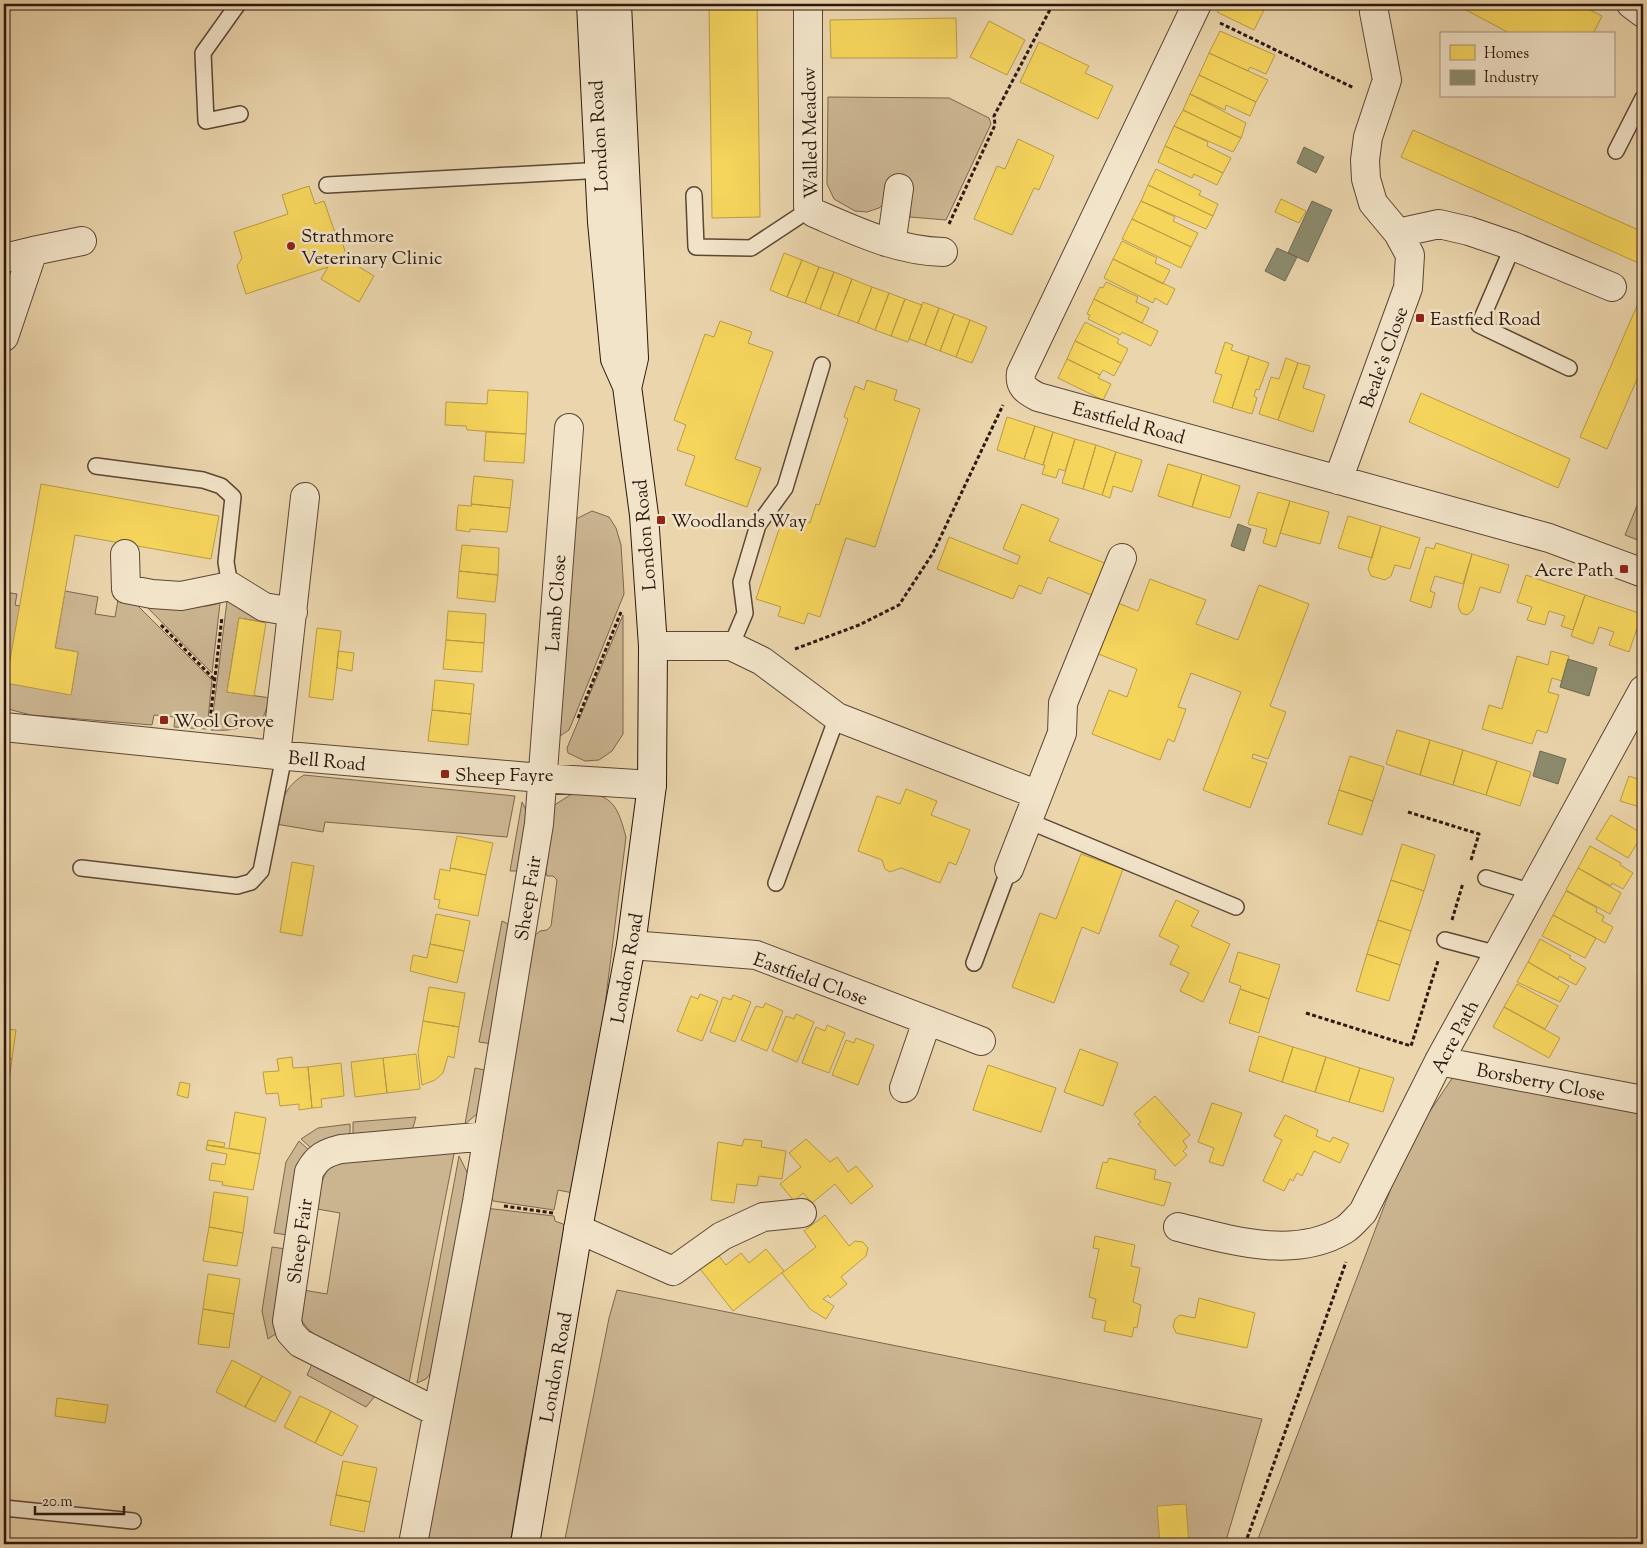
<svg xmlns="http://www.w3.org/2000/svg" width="1647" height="1548" font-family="'Sorts Mill Goudy',serif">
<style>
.green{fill:#cbb591;stroke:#7c6650}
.homes{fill:#f6d55c;stroke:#b99c45}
.industry{fill:#8c8c6e;stroke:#6f6951}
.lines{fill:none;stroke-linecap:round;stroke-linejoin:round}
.lane-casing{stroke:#5c4636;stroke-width:18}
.street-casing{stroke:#5c4636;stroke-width:30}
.secondary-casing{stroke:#2c170e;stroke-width:30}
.path{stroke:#2c170e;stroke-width:3;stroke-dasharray:4 2.5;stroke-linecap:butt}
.lane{stroke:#f2e4c9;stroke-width:15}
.street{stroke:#f2e4c9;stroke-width:28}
.secondary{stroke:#f2e4c9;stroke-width:28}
.poi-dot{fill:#8f2418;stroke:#f2e4c9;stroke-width:2}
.labels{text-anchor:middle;stroke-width:5;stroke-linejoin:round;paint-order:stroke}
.street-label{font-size:19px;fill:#2c170e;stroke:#f2e4c9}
.poi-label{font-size:19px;fill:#2c170e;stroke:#f2e4c9;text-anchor:start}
</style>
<rect width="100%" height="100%" fill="#ebd5ac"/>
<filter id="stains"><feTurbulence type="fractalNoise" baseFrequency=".004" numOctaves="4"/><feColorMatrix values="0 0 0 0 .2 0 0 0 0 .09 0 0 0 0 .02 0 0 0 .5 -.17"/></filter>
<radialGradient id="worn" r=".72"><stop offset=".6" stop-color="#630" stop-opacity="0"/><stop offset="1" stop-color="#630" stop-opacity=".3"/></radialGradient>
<path class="green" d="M828,97L949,98L989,118L991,124L946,220L910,217V184L879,208L867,212L855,211L834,199L827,184Z
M1643,491V542L1625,535Z
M592,511L609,517L616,528L621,545L624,594L572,723L569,730L557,738L576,519Z
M65,591L98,597L95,614L115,617L118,600L134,602L212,680L207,729L174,727L175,717L154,715L152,725L31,715L4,708V592L17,594L15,605L20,606L7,683L71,694L78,652L55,648Z
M227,601C244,602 252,609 262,622L239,618L227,692L271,698L262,720L256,716C242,730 231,731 211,730Z
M142,602C169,606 193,611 220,603L212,673Z
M623,615V734L612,751L599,760L585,761L568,753L567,748Z
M304,775L515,796L507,837L325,822L323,832L276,824C281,802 284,787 304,775Z
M582,792C614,795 618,808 626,837L596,1077L573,1193L558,1190L554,1210L493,1201L489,1189L535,935L540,931L547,930L551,926L557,880L553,876H547L546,873L553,806L570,795Z
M522,802L528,814L522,871H510Z
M502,921L510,925L493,1044L479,1042Z
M475,1068L489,1071L477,1114L465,1124Z
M1453,1077L1643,1111V1544H1256L1399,1167L1422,1123Z
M416,1117L412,1131L353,1137V1122Z
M350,1124V1137L311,1148L301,1139L318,1128Z
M299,1141L310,1151L288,1235L274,1233L286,1162Z
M451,1152L454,1154L409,1383C382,1370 310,1344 300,1317C298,1310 302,1298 303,1290L327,1294L340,1213L317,1209C320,1191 320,1170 339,1162Z
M459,1156L469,1176L433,1370L426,1379L417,1383Z
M485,1208L554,1216L555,1221L568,1226L526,1446L510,1544H424Z
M272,1247L286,1249L280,1331L268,1339L262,1311Z
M617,1290L1262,1419L1225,1544H564L609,1318Z
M313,1362L375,1396L366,1407L307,1375Z"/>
<path class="homes" d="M709,4H757L760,217L712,218Z
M1221,4H1267L1254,30L1217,12Z
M1455,4H1588L1586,8L1602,16L1593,34H1511Z
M956,18L957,58H831L830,20Z
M989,21L1025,40L1007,75L970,57Z
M1220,31L1275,55L1266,74L1250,67L1248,71L1209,53Z
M1039,42L1089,66L1085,73L1113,86L1098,119L1020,82Z
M1209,53L1268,80L1256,102L1199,75Z
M1199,75L1256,102L1250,116L1226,105L1225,110L1190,94Z
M1190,94L1246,123L1241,138L1183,110Z
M1183,110L1241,138L1233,152L1174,126Z
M1174,126L1208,142L1207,146L1231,158L1223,173L1165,146Z
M1413,130L1643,232V265L1401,157Z
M1018,139L1054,156L1039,190L1034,188L1012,235L974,219L997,166L1005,169Z
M1165,146L1223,173L1217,185L1194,174L1192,178L1158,162Z
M1156,169L1201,191L1199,195L1218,204L1213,216L1148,185Z
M1148,185L1213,216L1206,229L1141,201Z
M309,186L315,204L324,201L334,230L339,233L348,260L374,276L359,302L321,279L328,267L246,294L237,266L242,258L234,232L288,214L282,195Z
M1281,199L1306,211L1299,223L1275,212Z
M1141,201L1175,217L1173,221L1198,233L1191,247L1132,219Z
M1132,219L1191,247L1181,268L1122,239Z
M1122,241L1157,258L1155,263L1170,270L1163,284L1113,259Z
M784,253L802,260L787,297L770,290Z
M1113,259L1175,289L1167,305L1155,298L1153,303L1104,278Z
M802,260L819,267L805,303L787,297Z
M819,267L834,272L820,309L805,303Z
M834,272L852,279L838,316L820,309Z
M852,279L872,287L858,323L838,316Z
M1106,282L1138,297L1136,302L1149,308L1142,323L1094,299L1100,287L1103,288Z
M872,287L889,293L875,330L858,323Z
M1643,292V365L1607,449L1580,437Z
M889,293L905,299L891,336L875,330Z
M905,299L922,305L908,342L891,336Z
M1094,299L1158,331L1151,346L1122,332L1120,335L1088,319L1090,315L1087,314Z
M923,302L939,308L925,345L909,339Z
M939,308L954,314L940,351L925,345Z
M954,314L970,320L956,357L940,351Z
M970,320L987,327L972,363L956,357Z
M720,321L752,332L748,343L773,352L735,459L761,468L747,507L685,485L695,456L677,450L686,425L674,420L705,334L714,337Z
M1085,322L1119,339L1117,343L1128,349L1121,363L1075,341Z
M1075,341L1121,363L1114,376L1103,370L1100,375L1067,359Z
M1225,342L1233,345L1231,350L1249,356L1232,408L1213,402L1222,375L1215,373Z
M1249,356L1269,363L1259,390L1256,389L1254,396L1257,398L1252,414L1232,408Z
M1286,358L1298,363L1278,420L1259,414L1271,377L1279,379Z
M1067,359L1100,375L1098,378L1111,384L1103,400L1058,378Z
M1298,363L1310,366L1303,388L1325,395L1313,432L1278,420Z
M867,380L897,390L894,400L920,409L875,547L846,538L820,617L808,613L804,624L778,616L781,607L756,599L784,514L810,523L816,504L819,505L848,419L844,417L855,386L864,390Z
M488,390L528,392L526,434L467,430L466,426L445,425L446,402L487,404Z
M1421,393L1570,459L1558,488L1409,422Z
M1007,417L1035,426L1024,459L997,450Z
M1035,426L1053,432L1043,465L1024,459Z
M486,432L526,434L524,463L484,461Z
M1053,432L1075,439L1065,471L1059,469L1056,478L1042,474L1045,465H1043Z
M1075,439L1096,445L1083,489L1062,483Z
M1096,445L1116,452L1102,495L1083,489Z
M1116,452L1142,460L1132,492L1113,486L1110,498L1102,495Z
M1168,464L1202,474L1192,507L1158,496Z
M1202,474L1240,486L1230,518L1192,507Z
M474,476L513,480L510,508L471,504Z
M41,484L219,516L211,559L75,535L55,648L78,652L71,695L6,683Z
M1258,492L1290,501L1276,547L1263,543L1267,529L1248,524Z
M1290,501L1329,512L1320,544L1280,533Z
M471,504L510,508L507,532L470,529V532L456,530L458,505L472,506Z
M1022,504L1059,519L1049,541L1107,564L1094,596L1048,577L1041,594L1019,585L1013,599L937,569L949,537L1017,564L1020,556L1003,549Z
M1348,516L1381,526L1372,558L1338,548Z
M1381,526L1420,538L1410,569L1395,565L1391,576L1385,580L1371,576L1368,569Z
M1436,543L1472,554L1463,584L1435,576L1430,591L1435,593L1431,608L1410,601L1426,547L1434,549Z
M462,545L499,548L498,575L459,571Z
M1472,554L1509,565L1500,593L1480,587L1473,610L1467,615L1461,613L1458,606Z
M459,571L498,575L495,602L457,598Z
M1526,575L1585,595L1573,630L1561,626L1565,616L1549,611L1545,625L1527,620L1532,607L1517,602Z
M1150,579L1206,600L1196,624L1238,640L1259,585L1309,604L1270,706L1286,712L1268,759L1253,754L1252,758L1267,763L1250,808L1203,790L1241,692L1191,673L1178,707L1186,709L1174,742L1168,739L1160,760L1092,734L1109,690L1127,697L1137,669L1093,652L1113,601L1138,611Z
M1585,595L1642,614L1629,652L1609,645L1614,632L1599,627L1593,644L1571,636Z
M448,611L486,614L484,643L446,640Z
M239,618L266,623L254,696L227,692Z
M317,628L341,631L333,700L309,697Z
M446,640L484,643L482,672L443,669Z
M338,651L354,653L352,671L337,668Z
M1551,651L1569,656L1562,681L1552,678L1548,692L1559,695L1547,733L1537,730L1532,744L1482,729L1489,705L1502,709L1517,656L1548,665Z
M435,680L474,684L471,714L432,710Z
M432,710L471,714L468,745L428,741Z
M1397,730L1430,740L1420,775L1386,764Z
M1430,740L1463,750L1453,785L1420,775Z
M1463,750L1497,761L1486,795L1453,785Z
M1350,756L1384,767L1373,801L1339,790Z
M1497,761L1531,772L1520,806L1486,795Z
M1629,776L1643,781V808L1620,801Z
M906,789L937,801L931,815L970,830L956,865L949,862L940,883L901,868L890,872L885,869L882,860L858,851L877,796L900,804Z
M1339,790L1373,801L1362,835L1328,824Z
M1611,815L1643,834L1628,858L1596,839Z
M457,836L493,843L486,875L450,868Z
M1402,844L1435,855L1424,891L1391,880Z
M1590,846L1621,863L1620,865L1633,873L1623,889L1612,883L1611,886L1578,868Z
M1081,854L1123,869L1099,934L1082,927L1054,1003L1012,987L1040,913L1056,919Z
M292,862L314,866L302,936L280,932Z
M450,868L486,875L478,916L438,908L440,900L434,899L440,869L450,871Z
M1578,868L1621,893L1610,914L1566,890Z
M1391,880L1424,891L1411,931L1378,920Z
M1566,891L1597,908L1596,912L1604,916L1602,921L1613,927L1605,943L1553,915Z
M1176,900L1199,911L1191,926L1230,944L1203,1002L1180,991L1189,973L1170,964L1179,946L1159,936Z
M436,914L470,921L464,951L430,944Z
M1553,915L1596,938L1585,958L1542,936Z
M1378,920L1411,931L1400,965L1367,954Z
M1540,939L1571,956L1569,958L1586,968L1576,985L1559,976L1558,979L1528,962Z
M430,944L464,951L457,983L410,971L413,955L427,958Z
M1238,952L1280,965L1269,999L1240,989L1241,986L1229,982Z
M1367,954L1400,965L1389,1001L1356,991Z
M1528,962L1569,986L1560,1002L1517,982Z
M1517,984L1558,1006L1545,1029L1504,1007Z
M429,987L465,993L459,1027L423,1021Z
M1240,989L1269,999L1259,1033L1229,1023Z
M700,994L718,1001L702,1041L677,1031L691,996L698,999Z
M733,995L751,1002L735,1042L710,1032L723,997L731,1000Z
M765,1003L783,1011L767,1051L741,1040L756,1006L763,1008Z
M1504,1007L1560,1038L1549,1058L1493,1027Z
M796,1014L814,1022L797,1062L772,1051L786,1016L794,1019Z
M423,1021L459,1027L454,1058L448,1056L443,1073L435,1080L422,1085L418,1052Z
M827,1025L845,1033L829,1073L802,1063L816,1027L825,1031Z
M4,1029L16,1030L12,1059L4,1058Z
M1259,1036L1293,1047L1282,1082L1249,1071Z
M856,1038L874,1045L858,1085L832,1075L846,1040L854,1043Z
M1293,1047L1326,1057L1315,1092L1282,1082Z
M1080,1049L1118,1063L1103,1106L1064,1092Z
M416,1054L420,1089L387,1093L383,1058Z
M292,1057L293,1068L308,1067L312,1108L299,1110V1104L280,1106L278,1093L266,1094L263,1072L279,1071L277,1059Z
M1326,1057L1360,1068L1349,1102L1315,1092Z
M4,1058L12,1059L8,1088L4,1087Z
M383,1058L387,1093L355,1097L351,1062Z
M341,1063L344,1096L321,1099L322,1107L312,1108L308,1067Z
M988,1065L1056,1088L1041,1132L973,1110Z
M1360,1068L1394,1078L1383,1112L1349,1102Z
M180,1082L190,1084L188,1098L177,1095Z
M4,1087L8,1088L4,1116Z
M1155,1096L1190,1135L1183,1141L1187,1147L1183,1151L1187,1155L1175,1166L1138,1124L1141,1122L1134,1114Z
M1212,1103L1242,1113L1223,1166L1209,1162L1214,1148L1198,1142Z
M235,1112L266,1118L260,1154L229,1148Z
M1285,1115L1318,1130L1316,1136L1330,1142L1333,1137L1349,1144L1340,1163L1314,1151L1302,1176L1297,1173L1293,1181L1290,1179L1284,1191L1263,1181L1282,1140L1274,1136Z
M744,1139L762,1141L761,1147L786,1151L782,1179L759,1176L757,1186L737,1184L734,1203L711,1200L718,1142L742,1146Z
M806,1139L830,1162L837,1157L848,1172L856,1166L873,1186L851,1204L835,1184L812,1203L803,1193L794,1201L780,1184L801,1167L789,1153Z
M208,1140L225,1143L224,1147L207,1145Z
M207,1145L260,1154L253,1190L222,1185L223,1182L209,1180L212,1163L225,1165L227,1154L206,1150Z
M1109,1158L1156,1170L1154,1179L1171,1183L1164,1206L1096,1188L1103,1162L1107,1163Z
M214,1192L248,1197L243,1233L209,1227Z
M825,1215L849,1246L855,1241L863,1242L868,1248L866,1256L841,1277L847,1284L830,1298L828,1295L823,1299L834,1306L826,1319L810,1309L782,1273L816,1247L804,1231Z
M209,1227L243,1233L237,1266L203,1261Z
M1095,1236L1135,1245L1131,1266L1140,1268L1133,1302L1141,1305L1137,1328L1134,1327L1132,1337L1104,1331L1106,1321L1092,1318L1096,1299L1089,1297L1099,1249L1093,1248Z
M766,1249L784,1271L733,1311L697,1265L715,1251L726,1265L741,1253L749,1263Z
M208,1274L240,1279L234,1314L203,1309Z
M1199,1298L1255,1313L1247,1348L1176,1333L1173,1326L1175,1319L1180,1315L1195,1318Z
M203,1309L234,1314L229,1348L198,1344Z
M232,1360L262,1376L245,1407L216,1392Z
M262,1376L291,1392L275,1422L245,1407Z
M300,1396L331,1411L315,1443L284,1427Z
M57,1398L108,1405L105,1423L55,1416Z
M331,1411L358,1426L342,1456L315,1443Z
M4,1421H10L4,1471Z
M343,1461L377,1468L370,1502L336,1495Z
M336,1495L370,1502L364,1532L330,1525Z
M1186,1504L1189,1544H1160L1157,1506Z
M322,1538L355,1544H321Z"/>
<path class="industry" d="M1304,147L1324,157L1316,173L1297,163Z
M1312,201L1332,210L1308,262L1288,253Z
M1277,248L1297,257L1285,281L1265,271Z
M1238,524L1251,529L1244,551L1231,546Z
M1568,659L1597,668L1589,696L1560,687Z
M1540,751L1566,759L1558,784L1533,776Z"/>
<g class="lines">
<defs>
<path id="lane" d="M238,4L203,53L206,121L240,114
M1616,151L1643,98
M327,185L604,170
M694,195L696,247L751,248L810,209
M1513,246L1479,325L1569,368
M96,466L203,480L221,486L233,497L226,562L230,586
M731,646L745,613L741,582L758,525L785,488L822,365
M1026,820L1236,907
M81,868L237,886L251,882L261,871L284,756
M1486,878L1532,892
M776,883L837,717
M1445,940L1498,954
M974,963L1009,869
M4,1508L133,1521"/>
<path id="street" d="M808,4V206L814,213C856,231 897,251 943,252
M1197,4L1021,373C1019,386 1026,391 1038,397L1549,538L1643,573
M1631,4L1643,13
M1398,233L1439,224L1469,231L1513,246L1612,287
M886,242L893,231L899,188
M4,258L33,251
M4,337L33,251L82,241
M1338,480L1408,288L1410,255L1398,233L1373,203L1366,179L1365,160L1368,137L1387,80L1374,12L1375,4
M125,554L126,589L152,594L181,596L230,586L264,607L293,612
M653,646H731L762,661L837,717L1036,794
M4,727L276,755L541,778L652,785
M276,755L305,497
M1009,869L1062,733L1063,703L1122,558
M631,945L756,955L981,1041
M1439,1061L1643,1100
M904,1088L927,1021
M1178,1227C1230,1240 1294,1260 1344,1230C1351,1226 1357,1218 1363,1212L1439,1061L1643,690
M578,1229L673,1271L722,1236L763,1217L802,1213
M437,1412L300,1343L290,1332L287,1321L309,1172C317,1157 325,1153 341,1149L488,1136
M413,1544L477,1202L539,824L569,428"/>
<path id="secondary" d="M617,4L634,358L628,384
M525,1544L580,1218L631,945L652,785L653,646L644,515L627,386L615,359L602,222L591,4"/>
</defs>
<use href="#lane" class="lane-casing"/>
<use href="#street" class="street-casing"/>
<use href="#secondary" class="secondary-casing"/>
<path class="path" d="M1220,23L1354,88
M949,224L995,125L994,116L1053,4
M161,625L214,679
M795,649L859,625L899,605L933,553L1003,405
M578,718L621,612
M210,720L222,617
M1408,812L1479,834L1471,860
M1452,920L1463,883
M1306,1013L1411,1046L1438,961
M504,1206L553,1213
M1245,1544L1346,1262"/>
<use href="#lane" class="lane"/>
<use href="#street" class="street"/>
<use href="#secondary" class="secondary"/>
</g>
<g class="poi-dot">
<circle cx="291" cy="246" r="5"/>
<rect x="1415" y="313" width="10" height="10" rx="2.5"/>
<rect x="656" y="515" width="10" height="10" rx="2.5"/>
<rect x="1619" y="564" width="10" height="10" rx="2.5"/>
<rect x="159" y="715" width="10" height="10" rx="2.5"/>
<rect x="440" y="769" width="10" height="10" rx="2.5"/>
</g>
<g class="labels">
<g class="street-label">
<text transform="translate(809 133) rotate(-91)" y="7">Walled Meadow</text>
<text transform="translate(598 136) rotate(-93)" y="7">London Road</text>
<text transform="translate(1383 357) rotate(-70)" y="7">Beale's Close</text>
<text transform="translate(1129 422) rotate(15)" y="7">Eastfield Road</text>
<text transform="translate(644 535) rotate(-95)" y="7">London Road</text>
<text transform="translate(555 603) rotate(-86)" y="7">Lamb Close</text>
<text transform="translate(327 760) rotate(5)" y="7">Bell Road</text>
<text transform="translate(527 898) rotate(-81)" y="7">Sheep Fair</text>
<text transform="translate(626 968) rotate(-80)" y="7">London Road</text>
<text transform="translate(811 978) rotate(20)" y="7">Eastfield Close</text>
<text transform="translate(1454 1036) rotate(-62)" y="7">Acre Path</text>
<text transform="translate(1541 1081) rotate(11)" y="7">Borsberry Close</text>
<text transform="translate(299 1241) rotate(-82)" y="7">Sheep Fair</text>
<text transform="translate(555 1367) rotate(-80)" y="7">London Road</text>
</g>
<g class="poi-label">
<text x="301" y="242">Strathmore<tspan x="301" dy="22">Veterinary Clinic</tspan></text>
<text x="1430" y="325">Eastfied Road</text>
<text x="671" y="527">Woodlands Way</text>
<text x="1614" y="576" text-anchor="end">Acre Path</text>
<text x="174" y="727">Wool Grove</text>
<text x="455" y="781">Sheep Fayre</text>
</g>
</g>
<rect width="1647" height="1548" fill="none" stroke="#ebd5ac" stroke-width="20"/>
<rect x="5" y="5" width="1637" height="1538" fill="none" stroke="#2c170e" stroke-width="2.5"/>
<rect x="10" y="10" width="1627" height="1528" fill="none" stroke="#2c170e"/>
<rect x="1440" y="32" width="175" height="65" fill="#f2e4c9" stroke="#a3927e"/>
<rect x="1450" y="45" width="25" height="15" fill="#f6d55c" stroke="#a3927e"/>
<text x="1484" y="58" font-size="15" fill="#2c170e">Homes</text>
<rect x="1450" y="70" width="25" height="15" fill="#8c8c6e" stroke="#a3927e"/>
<text x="1484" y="82" font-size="15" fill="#2c170e">Industry</text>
<path d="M35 1506v8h89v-8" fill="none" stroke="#2c170e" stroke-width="2.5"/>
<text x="42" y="1506" font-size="15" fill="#2c170e" stroke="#f2e4c9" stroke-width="4" paint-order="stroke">20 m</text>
<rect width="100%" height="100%" filter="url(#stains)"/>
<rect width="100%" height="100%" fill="url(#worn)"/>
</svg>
